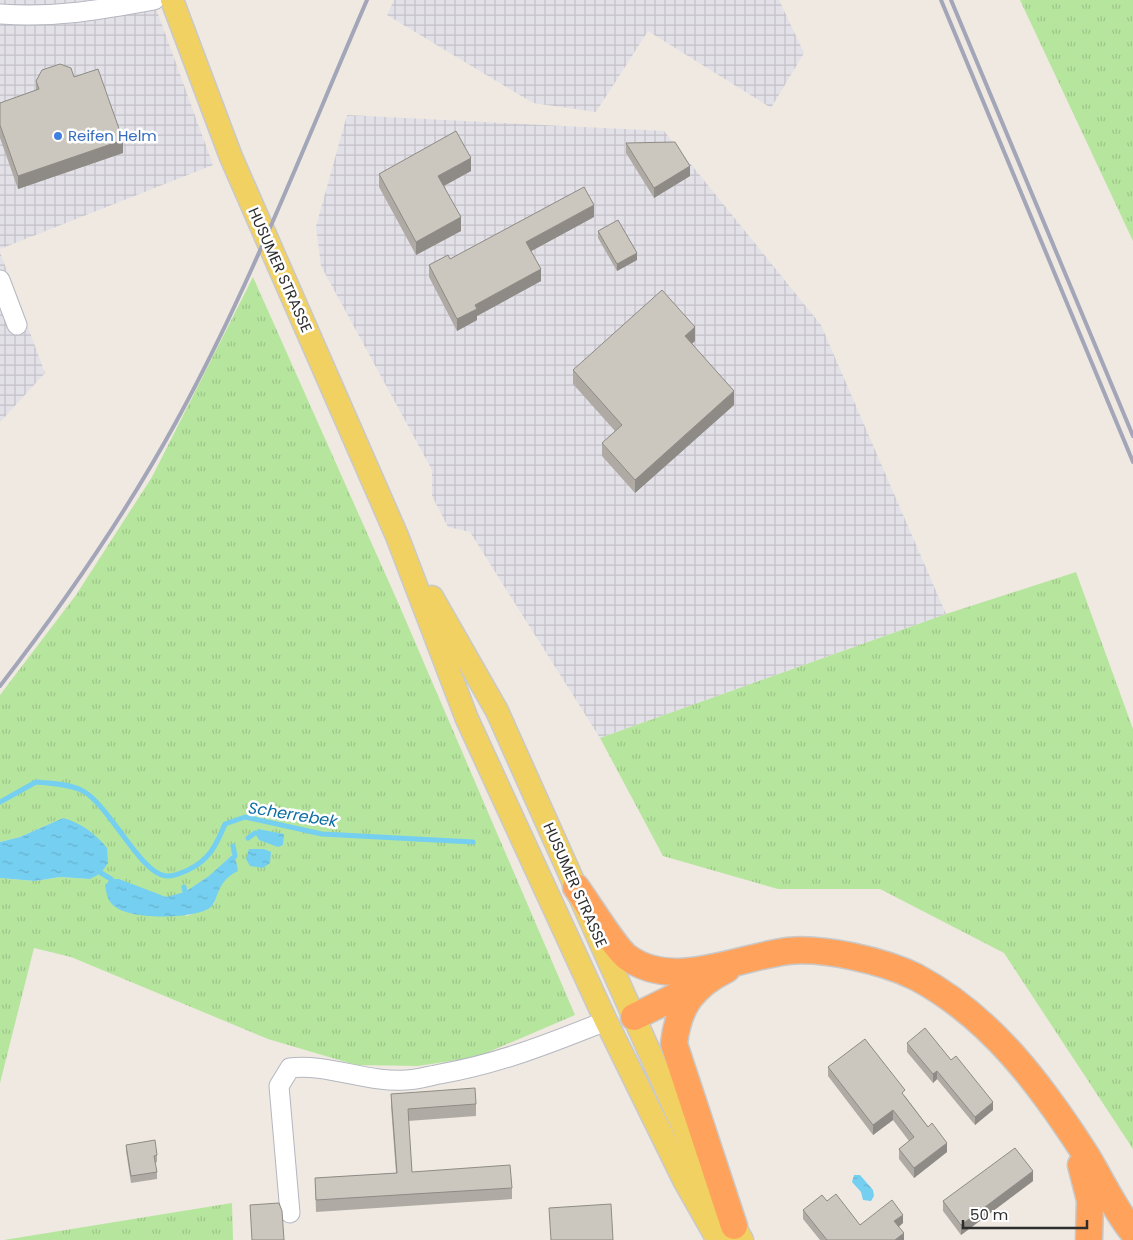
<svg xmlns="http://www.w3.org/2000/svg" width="1133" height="1240" font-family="Poppins,sans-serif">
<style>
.industrial{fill:url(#industrial-grid)}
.grass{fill:url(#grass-tufts);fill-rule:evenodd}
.water{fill:url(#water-ripples)}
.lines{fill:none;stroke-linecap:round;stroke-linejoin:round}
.stream{stroke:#75cff0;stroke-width:5}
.minor-casing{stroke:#b4b7c1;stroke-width:21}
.major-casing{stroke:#c9c9c9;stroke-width:25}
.highway-casing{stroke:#c9c9c9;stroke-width:29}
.minor{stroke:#fff;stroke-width:19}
.major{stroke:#f2d163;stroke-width:22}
.highway{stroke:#ffa35c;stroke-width:26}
.rail{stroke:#a3a6b8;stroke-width:4}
.wall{fill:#afaba4}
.shaded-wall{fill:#8e8b86}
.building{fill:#cbc7bf;stroke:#8e8b86}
.shop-dot{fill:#3f7fe0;stroke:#fff;stroke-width:2}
.labels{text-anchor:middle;stroke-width:5;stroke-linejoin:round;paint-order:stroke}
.shop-label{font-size:15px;fill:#366cbe;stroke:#fff;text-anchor:start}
.street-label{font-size:15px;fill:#2e2e2e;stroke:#fff}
.water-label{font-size:16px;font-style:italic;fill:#0d6fa3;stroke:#fff}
</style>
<defs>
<pattern id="industrial-grid" width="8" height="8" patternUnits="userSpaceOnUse" patternTransform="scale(1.25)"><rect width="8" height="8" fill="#e3e1e8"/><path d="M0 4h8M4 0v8" fill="none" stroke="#c3c1c7"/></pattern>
<pattern id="grass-tufts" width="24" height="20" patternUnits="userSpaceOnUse" patternTransform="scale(1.25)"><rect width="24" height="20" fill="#b6e59e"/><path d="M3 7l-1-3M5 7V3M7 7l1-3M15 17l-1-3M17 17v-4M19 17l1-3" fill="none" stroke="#9dc588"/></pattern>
<pattern id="water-ripples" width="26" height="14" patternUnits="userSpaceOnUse" patternTransform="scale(1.25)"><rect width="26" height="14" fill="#75cff0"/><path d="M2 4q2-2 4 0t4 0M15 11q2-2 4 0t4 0" fill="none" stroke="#66b2ce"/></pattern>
</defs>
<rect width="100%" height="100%" fill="#efe9e1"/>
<path class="industrial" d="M0,0H153L213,165L0,249Z
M394,0H779L804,53L771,108L648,31L596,112L533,103L387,15Z
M347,115L664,131L821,325L946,614L600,738L470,532L448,527L432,496V470L321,266L316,226Z
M0,252L45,373L0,422Z"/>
<path class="grass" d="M1020,0H1133V241Z
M253,277L400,607L575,1015L477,1057L418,1066L356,1065L268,1039L71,957L34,948L0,1083V878L35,881L60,877L90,879L63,818L20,837L0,842V695L76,595L152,477ZM231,856L227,876L217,891L214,904L187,916L119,879C130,883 156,897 166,897C192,896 214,872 231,856Z
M1076,572L1133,729V1149L1004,953L880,889H778L663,856L600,738L946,614Z
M232,1203L233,1240H4Z"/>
<path class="water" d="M63,818C81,823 95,833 107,848L108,863L101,873L90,879L60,877L35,881L0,878V842L20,837Z
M258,829L284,834L283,845L278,847L259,840L255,833Z
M249,849H264L271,852L270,863L263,868L250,866L246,859Z
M231,856H235L238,871C213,883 220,903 208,909C189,919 125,921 111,903C107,899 106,890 105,885L111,879H119L166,897L185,892L209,876Z
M854,1175H860L873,1190L874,1196L871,1201L863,1200L861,1192L852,1182Z"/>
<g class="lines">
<path class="stream" d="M0,802L36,782C50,783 68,784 81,790C108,802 140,874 166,876C173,877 181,873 188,870C209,860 216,846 225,824L245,817L322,834L473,842
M248,838L255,833
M233,846L235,856
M101,873L111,879
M184,887L185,892"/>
<defs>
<path id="minor" d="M0,14C56,18 100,10 154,0
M0,280L17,325
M290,1213L279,1086L290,1068C326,1063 368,1083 406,1080C417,1080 429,1076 440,1074C498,1064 551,1043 606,1021"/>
<path id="major" d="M172,0L231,157L397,536L467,719L606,1021L684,1180L718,1240
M432,597L497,711L701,1167L742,1240"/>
<path id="highway" d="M576,887C587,902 615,948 627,957C673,991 738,957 788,951C823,947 884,961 916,977C991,1017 1041,1085 1086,1155C1102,1181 1114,1209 1133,1232
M727,969C693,986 678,1006 674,1044L734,1226
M634,1017L699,985
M1081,1165L1090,1200L1089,1240"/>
</defs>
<use href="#minor" class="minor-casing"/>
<use href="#major" class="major-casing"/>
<use href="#highway" class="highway-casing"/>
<use href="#minor" class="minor"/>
<use href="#major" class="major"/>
<use href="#highway" class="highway"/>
<path class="rail" d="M941,0L1133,462
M951,0L1133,436
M0,686C65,602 125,515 176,422C250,287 306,141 367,0"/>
</g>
<path class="wall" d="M74,77L123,153L18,189L0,138V103L36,90V81Z
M626,143L690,176L654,198L626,153Z
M471,171L444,186L461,231L416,255L379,187V174Z
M594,217L531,251L541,281L477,316V320L457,331L429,277V265Z
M598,231L637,260L617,271L598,238Z
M695,341L692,344L734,405L635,493L602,456V443L615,431L573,384V370Z
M907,1043L993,1110L975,1125L937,1079L933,1083L907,1052Z
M828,1067L905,1096L947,1152L914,1178L899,1159V1149L909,1141L893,1120L873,1135L828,1076Z
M391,1094L476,1104V1116L408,1121L412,1172L512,1188V1199L316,1212L315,1178L396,1173L391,1106Z
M126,1145L157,1155V1162L155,1163L157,1172V1179L131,1183L126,1151Z
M1033,1181L961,1235L943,1211V1201Z
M827,1201L860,1225L903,1223L899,1227L904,1240H820L803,1219V1210Z"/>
<path class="shaded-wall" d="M123,140V153L18,189V176Z
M471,158V171L438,189V176Z
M690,166V176L654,198V188Z
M594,205V217L526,254V242Z
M461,217V231L416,255V242Z
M637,253V260L617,271V264Z
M541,269V281L477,316V320L457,331V319L475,305Z
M695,327V341L685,349V336Z
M734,391V405L635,493V480Z
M937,1071V1079L933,1083V1074Z
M993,1102V1110L975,1125V1117Z
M893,1110V1120L873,1135V1125Z
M947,1143V1152L914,1178V1168Z
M1033,1171V1181L961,1235V1225Z
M903,1215V1223L894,1230V1221Z
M904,1233V1240H895Z"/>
<path class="building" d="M60,64L71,68L74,77L98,69L123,140L18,176L0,125V103L39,89L36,81L42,70Z
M456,131L471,158L438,176L461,217L416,242L379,174Z
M675,142L690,166L654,188L626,143Z
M584,187L594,205L526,242L541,269L475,305L477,309L457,319L429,265L448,255L450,259Z
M618,220L637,253L617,264L598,231Z
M662,290L695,327L685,336L734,391L635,480L602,443L622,425L573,370Z
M925,1028L951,1060L956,1056L993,1102L975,1117L937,1071L933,1074L907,1043Z
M865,1039L905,1090L902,1093L928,1127L932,1123L947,1143L914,1168L899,1149L914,1137L893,1110L873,1125L828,1067Z
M475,1088L476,1104L408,1109L412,1172L510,1165L512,1188L316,1200L315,1178L397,1173L391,1094Z
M155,1140L157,1155L154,1156L157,1172L131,1176L126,1145Z
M1015,1148L1033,1171L961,1225L943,1201Z
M836,1194L860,1225L892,1200L903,1215L894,1221L904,1233L895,1240H827L803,1210L822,1195L827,1201Z
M279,1203L282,1211L284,1240H252L250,1205Z
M611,1204L613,1240H551L549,1208Z"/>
<circle class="shop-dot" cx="58" cy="136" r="5"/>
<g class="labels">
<g class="shop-label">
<text x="68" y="141">Reifen Helm</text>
</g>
<g class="street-label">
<text transform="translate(280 270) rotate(66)" y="5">HUSUMER STRASSE</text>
<text transform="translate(575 885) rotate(66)" y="5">HUSUMER STRASSE</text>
</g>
<g class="water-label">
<text transform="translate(293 814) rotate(9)" y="6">Scherrebek</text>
</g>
</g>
<path d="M963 1220v8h124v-8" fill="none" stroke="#2e2e2e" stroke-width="2.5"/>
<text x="970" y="1220" font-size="15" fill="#2e2e2e" stroke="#ffffff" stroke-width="4" paint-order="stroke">50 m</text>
</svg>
